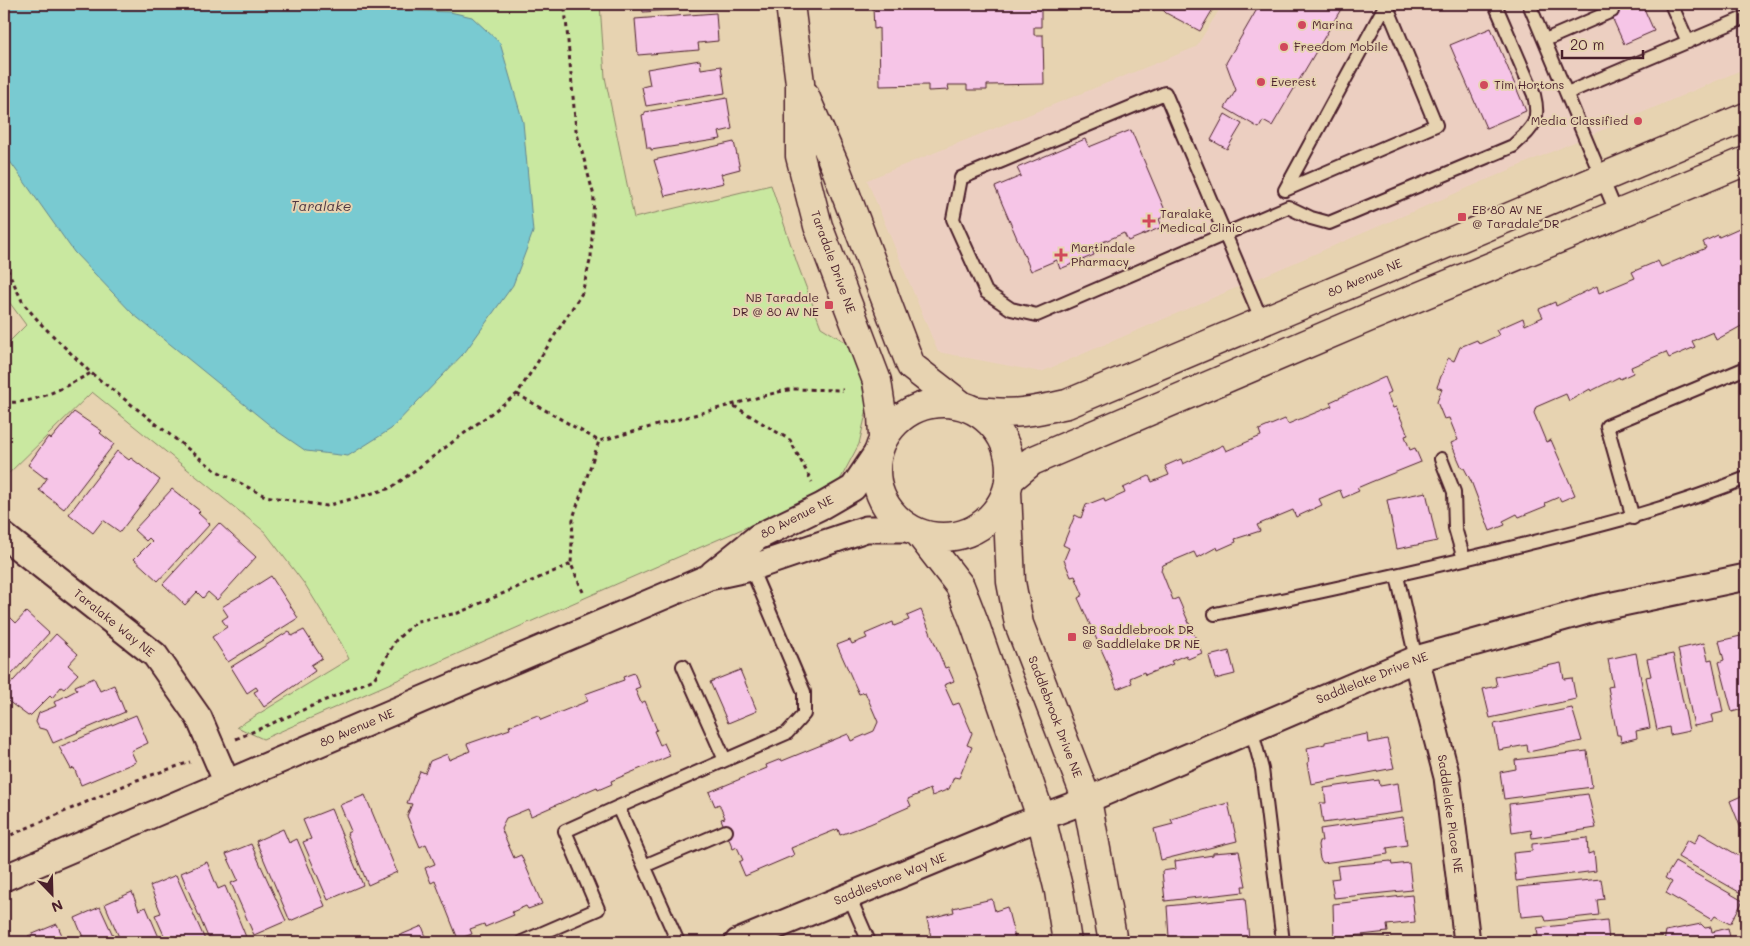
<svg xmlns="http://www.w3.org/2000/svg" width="1750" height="946" font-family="Mali,sans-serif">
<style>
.built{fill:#eccfc1}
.green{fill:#c9e8a0;stroke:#8a8466}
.water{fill:#79cad1;stroke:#66868f}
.building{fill:#f6c5e7;stroke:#4a1f2b}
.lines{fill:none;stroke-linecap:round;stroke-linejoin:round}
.service-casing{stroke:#4a1f2b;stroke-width:16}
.minor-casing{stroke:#4a1f2b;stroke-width:29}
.tertiary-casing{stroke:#4a1f2b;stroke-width:31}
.path{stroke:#4a1f2b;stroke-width:3;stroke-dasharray:4 4;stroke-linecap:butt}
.service{stroke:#e7d3b1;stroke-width:12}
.minor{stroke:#e7d3b1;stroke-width:25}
.tertiary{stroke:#e7d3b1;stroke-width:28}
.poi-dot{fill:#d1495b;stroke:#e7d3b1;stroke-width:2}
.labels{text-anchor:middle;stroke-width:4;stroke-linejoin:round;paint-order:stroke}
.poi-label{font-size:12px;fill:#4a1f2b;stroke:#e7d3b1;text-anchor:start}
.street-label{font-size:12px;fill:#4a1f2b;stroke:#e7d3b1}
.water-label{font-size:14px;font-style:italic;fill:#513944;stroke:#e7d3b1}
</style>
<rect width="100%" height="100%" fill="#e7d3b1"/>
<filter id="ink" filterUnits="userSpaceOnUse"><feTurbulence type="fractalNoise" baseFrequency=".02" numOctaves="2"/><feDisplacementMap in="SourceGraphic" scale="10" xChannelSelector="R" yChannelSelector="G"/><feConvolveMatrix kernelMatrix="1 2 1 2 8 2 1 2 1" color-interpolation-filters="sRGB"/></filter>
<g filter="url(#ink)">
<path class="built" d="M1223,4H1746V68L1041,372L938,352L867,180L1196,47Z"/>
<path class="green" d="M4,4H600L605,77L634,218L771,185L797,263L821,327L847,343L858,365L867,409L859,444L840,480L790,508L263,739L237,727L349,659L341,643L306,586L265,532L92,392L4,478V347L26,325L4,295Z"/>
<path class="water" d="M4,4H356L393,10L450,12L472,17L500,43L523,122L533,232L513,285L465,352L391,429L348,456L306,451L277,431L133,314L74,252L4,153Z"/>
<path class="building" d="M642,4H715V7L643,12Z
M878,4H1041V27H1034V35H1043L1044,84L987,85V90H967V85H948L949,90L928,91V85L880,86L879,28L874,29L873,8H878Z
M1162,4H1216L1200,31L1166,13L1160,7Z
M1260,4H1344L1272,126L1263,121L1259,128L1225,108L1236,90L1226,63Z
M1606,4H1642L1654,31L1624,44Z
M716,13L718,41L698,43L699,50L638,55L635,19Z
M1491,28L1526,111L1486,128L1450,45Z
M700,60L701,69L721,66L725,93L646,106L642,87L650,85L647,69Z
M727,98L732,129L719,132L721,139L651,150V148H647L642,115L645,114V112Z
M1225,114L1242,124L1227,149L1211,140Z
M1131,130L1167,215L1159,219L1162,227L1128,241L1124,233L1091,247L1094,255L1060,269L1057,260L1031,271L995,187L1021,176L1017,168L1085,139L1089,147Z
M734,142L740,169L721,174L724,183L665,196L654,160Z
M1746,225L1745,324L1716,340L1713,332L1692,341L1695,347L1669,358L1666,352L1631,367L1633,373L1620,379L1619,377L1591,391L1590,389L1569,401L1566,394L1536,407L1534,413L1546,442L1551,440L1575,495L1561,501L1559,497L1545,503L1546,506L1519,517L1517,514L1503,521L1505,525L1490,531L1471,481L1464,468H1462L1451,443L1458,440L1449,418L1444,419L1437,402L1442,389L1437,387L1448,358L1454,361L1460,347L1477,340L1479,344L1499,335L1496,330L1523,318L1525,325L1543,317L1539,309L1555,302L1556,306L1597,286L1599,293L1635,278L1632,272L1658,261L1661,267L1706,248L1703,242L1718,235L1719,237Z
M1385,377L1391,392L1387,394L1393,408L1396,407L1408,435L1405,436L1410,450L1415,448L1421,462L1371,482L1357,488L1359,491L1343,498L1340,490L1319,499L1322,505L1296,517L1293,510L1257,525L1260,531L1235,539L1236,542L1218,550L1217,547L1197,558L1194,552L1163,565L1161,570L1173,600L1178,598L1202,653L1188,659L1186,655L1171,661L1173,664L1145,675L1144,672L1130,678L1132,683L1117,689L1106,660L1078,598L1083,595L1075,576L1071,577L1064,560L1069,548L1063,545L1075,515L1081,518L1086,505L1104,498L1105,502L1125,493L1123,488L1149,476L1152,482L1169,475L1165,466L1181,459L1183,464L1223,445L1226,451L1261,436L1259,430L1285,419L1288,424L1332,406L1330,402Z
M74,412L102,431L100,433L114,444L64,509L39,490L48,477L45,478L28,465L48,437L51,439Z
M117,451L129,460L131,458L160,480L120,532L103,520L93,533L69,514Z
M172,489L200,511L198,513L210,524L158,581L134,559L152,541L149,538L146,541L134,530Z
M1426,492L1437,541L1397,549L1387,500Z
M219,523L256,557L217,600L208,592L203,598L197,592L185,605L163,584Z
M271,576L298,618L228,662L212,637L227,627L222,620L228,616L222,607Z
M921,610L945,668L948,667L954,681L944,685L953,705L959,703L972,733L967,745L972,747L959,778L954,777L949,789L932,796L930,789L908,799L911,806L870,824L840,835L838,829L791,848L794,855L745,876L739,862L743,860L737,847L733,849L721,819L725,818L719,804L715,806L709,792L767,768L766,765L781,759L782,761L848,734L851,741L874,731L878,722L865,692L859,694L837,645L850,640L852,644L867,638L865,634L893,622L894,626L909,620L907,616Z
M26,612L49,633L4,683V622L9,616L16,623Z
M304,630L322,658L311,665L315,671L264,707L254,692L258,690L256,687L247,693L231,667L289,631L292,636Z
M56,634L78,654L68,665L78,674L64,689L61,687L52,698L50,696L31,715L28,716L4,698V691Z
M1745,635L1746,708L1732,712L1719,662L1724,660L1719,641Z
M1704,643L1708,660L1712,659L1723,712L1711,715L1713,722L1694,726L1678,649Z
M1229,651L1235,674L1215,679L1209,656Z
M1636,653L1650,728L1636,731L1637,738L1621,742L1620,735H1617L1608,687L1613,686L1608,659Z
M1673,654L1689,731L1670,735L1669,727L1657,730L1646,677L1651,676L1647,659Z
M1561,663L1564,679L1572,678L1576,699L1490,718L1483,689L1497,686L1495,677Z
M740,670L757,711L728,723L710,682Z
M634,673L640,687L635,689L641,703L645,701L657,730L654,731L660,745L664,743L670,756L611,781L612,784L598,790L597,787L531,816L528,809L506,818L501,828L514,858L521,855L542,904L528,909L526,906L512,912L514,915L485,927L484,924L470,929L472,934L458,939L435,881L431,883L425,868L435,864L426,844L420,847L407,816L412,804L407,803L420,771L425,773L430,761L447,754L449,760L470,751L467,744L510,729L509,726L538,715L541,720L588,701L585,694L624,680L623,677Z
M94,678L100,691L114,685L125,712L53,743L47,730L39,728L36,722L39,713L56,706L54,702L77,690L75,686Z
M1572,708L1582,741L1528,752L1527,745L1499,750L1494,724Z
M136,715L148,743L131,751L136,762L81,785L74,768L71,769L59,747Z
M1367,734L1368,743L1387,739L1394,768L1311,784L1307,763L1309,762L1307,748L1325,744V742Z
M1587,751L1592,787L1504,799L1500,772L1516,769L1515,760Z
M1379,780L1380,786L1398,783L1402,812L1323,823L1320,803H1326L1324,788Z
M1588,794L1596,828L1532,838L1531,830L1512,833L1509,804Z
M1746,794V841L1730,801Z
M365,795L397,872L368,885L347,833L351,831L340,805Z
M1228,803L1237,841L1161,860L1154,829L1173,824L1171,819Z
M331,809L363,885L328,900L303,842L311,839L303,820Z
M1403,817L1407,845L1387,848L1388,854L1323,863L1320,859L1318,845L1319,841H1322L1320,829Z
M283,829L289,843L297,839L325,906L290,921L256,841Z
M1700,833L1746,860V896L1678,857L1687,840L1694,844Z
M1587,838L1588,854L1594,852L1596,871L1516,881L1513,853L1532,851V844Z
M251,844L286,921L254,935L231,883L238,880L226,854Z
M1239,851L1246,886H1242L1243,892L1165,901L1162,871L1176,869L1175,861L1213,855V853Z
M1391,861L1392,865L1409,863L1412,890L1334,898L1331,879L1339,878L1337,866Z
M207,862L218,889L225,886L246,937L235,942H210L181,873Z
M1675,862L1743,901L1730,924L1715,916L1712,920L1666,893L1672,882L1665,878Z
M176,875L206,942H167L155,915L161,913L150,886Z
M1601,879L1604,899L1597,900L1599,915L1546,921L1544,915L1521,917L1518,887Z
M132,892L139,910L146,907L161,942H121L105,904Z
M1412,895L1415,922L1387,925L1388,932L1334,938L1333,904Z
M1245,898L1249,939L1218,942H1183L1182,936L1169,937L1167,906Z
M992,899L995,911L1007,907L1015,938L996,942H939V939L932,941L927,919L954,912L953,908Z
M100,907L116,942H85L75,918Z
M1607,920L1609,942H1524L1523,938L1538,936L1537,928Z
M57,924L65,942H31L28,936Z
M1701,924L1705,928L1711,927L1712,932L1728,928L1731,942H1664L1666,931Z
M422,926L428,942H399L396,937Z
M1390,938V942H1351Z"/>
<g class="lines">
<defs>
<path id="service" d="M1529,4L1617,214
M1671,4L1688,42
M1545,40L1612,11
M1567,93L1746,17
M1285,190L1436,125L1386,4H1389
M1285,190L1386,4
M1288,207L1311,218L1329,223L1513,146C1532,128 1541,123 1534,95L1495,4
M1262,321L1165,93L961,178L953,219L986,292L1011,309L1037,315L1288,207
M1441,459L1454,492L1455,528L1464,559
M1633,518L1607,426L1746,368
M1397,576L1416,659
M1215,614C1316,593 1417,571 1518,546C1598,526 1670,509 1746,478
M683,666L725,760
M1251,728L1262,769L1283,942
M618,807L787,733L804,714V692L751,568
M644,866L726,831
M849,896L869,942
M522,942L598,909L565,831L618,807L678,942"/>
<path id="minor" d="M4,536L155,655L199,718L227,783
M713,573L758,537L822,506L853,488L878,451
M1416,659L1447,777L1467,942
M4,878L709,577L751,568L866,529H909
M738,942L1018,826L1087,800L1416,659L1594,609L1746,577"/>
<path id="tertiary" d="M790,4L800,83V156L818,226L877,381L882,414L883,437
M804,94L835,166L911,366L960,404
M876 470a67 67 0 1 1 134 0a67 67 0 1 1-134 0Z
M978,411C1014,415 1031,412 1067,404L1746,117
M1009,480L1032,461L1372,316L1746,161
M1007,491L1011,582L1019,624L1087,800L1113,942
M919,533L960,586L974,622L1041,817L1059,891L1067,942"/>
</defs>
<use href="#service" class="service-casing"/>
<use href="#minor" class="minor-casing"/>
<use href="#tertiary" class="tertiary-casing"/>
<path class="path" d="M4,262L23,303L42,325L91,373L215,470L265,496L326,506L391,488L517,394L582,293L591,257L594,196L576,130L565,8L562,4
M517,394L599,441L778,392L793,389L843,390
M4,402C35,405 64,387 91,373
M734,406L790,440L812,482
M583,592L571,564L573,518L599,441
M236,739L374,679L396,640L417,621L458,613L571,564
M4,838L137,780L190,762"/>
<use href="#service" class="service"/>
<use href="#minor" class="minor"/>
<use href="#tertiary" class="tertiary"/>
</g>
</g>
<g class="poi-dot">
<circle cx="1302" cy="25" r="5"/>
<circle cx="1284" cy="47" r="5"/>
<circle cx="1261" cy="82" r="5"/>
<circle cx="1484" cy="85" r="5"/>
<circle cx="1638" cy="121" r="5"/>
<rect x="1457" y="212" width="10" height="10" rx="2.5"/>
<path d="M1146.5 213.5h5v5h5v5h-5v5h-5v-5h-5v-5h5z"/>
<path d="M1058.5 247.5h5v5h5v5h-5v5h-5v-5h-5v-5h5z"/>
<rect x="824" y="300" width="10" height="10" rx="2.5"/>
<rect x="1067" y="632" width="10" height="10" rx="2.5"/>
</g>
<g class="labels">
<g class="poi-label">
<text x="1312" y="29">Marina</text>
<text x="1294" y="51">Freedom Mobile</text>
<text x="1271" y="86">Everest</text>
<text x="1494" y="89">Tim Hortons</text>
<text x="1628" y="125" text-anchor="end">Media Classified</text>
<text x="1472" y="214">EB 80 AV NE<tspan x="1472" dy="14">@ Taradale DR</tspan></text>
<text x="1160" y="218">Taralake<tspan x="1160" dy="14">Medical Clinic</tspan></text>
<text x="1071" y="252">Martindale<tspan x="1071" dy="14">Pharmacy</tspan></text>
<text x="819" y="302" text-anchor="end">NB Taradale<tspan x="819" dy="14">DR @ 80 AV NE</tspan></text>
<text x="1082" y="634">SB Saddlebrook DR<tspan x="1082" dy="14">@ Saddlelake DR NE</tspan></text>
</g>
<g class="street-label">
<text transform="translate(833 262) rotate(70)" y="4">Taradale Drive NE</text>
<text transform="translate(1365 278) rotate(-23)" y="4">80 Avenue NE</text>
<text transform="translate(797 517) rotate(-27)" y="4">80 Avenue NE</text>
<text transform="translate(114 623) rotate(39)" y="4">Taralake Way NE</text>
<text transform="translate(1372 678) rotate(-22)" y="4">Saddlelake Drive NE</text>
<text transform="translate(1055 717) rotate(69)" y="4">Saddlebrook Drive NE</text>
<text transform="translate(357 728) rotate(-23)" y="4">80 Avenue NE</text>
<text transform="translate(1450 814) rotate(82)" y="4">Saddlelake Place NE</text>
<text transform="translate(890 879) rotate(-22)" y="4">Saddlestone Way NE</text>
</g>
<g class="water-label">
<text x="321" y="211">Taralake</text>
</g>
</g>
<rect width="1750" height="946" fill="none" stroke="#e7d3b1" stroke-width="20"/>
<rect x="10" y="10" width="1730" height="926" fill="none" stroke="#4a1f2b" stroke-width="2" filter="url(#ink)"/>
<g transform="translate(52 894) rotate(157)" stroke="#e7d3b1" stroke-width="4" paint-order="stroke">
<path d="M0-4L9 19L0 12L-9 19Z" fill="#4a1f2b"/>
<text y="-8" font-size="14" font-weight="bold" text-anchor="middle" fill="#4a1f2b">N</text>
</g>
<path d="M1562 50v8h81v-8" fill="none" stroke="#4a1f2b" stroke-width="2.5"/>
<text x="1570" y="50" font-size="15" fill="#4a1f2b" stroke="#e7d3b1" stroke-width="4" paint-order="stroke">20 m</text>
</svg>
